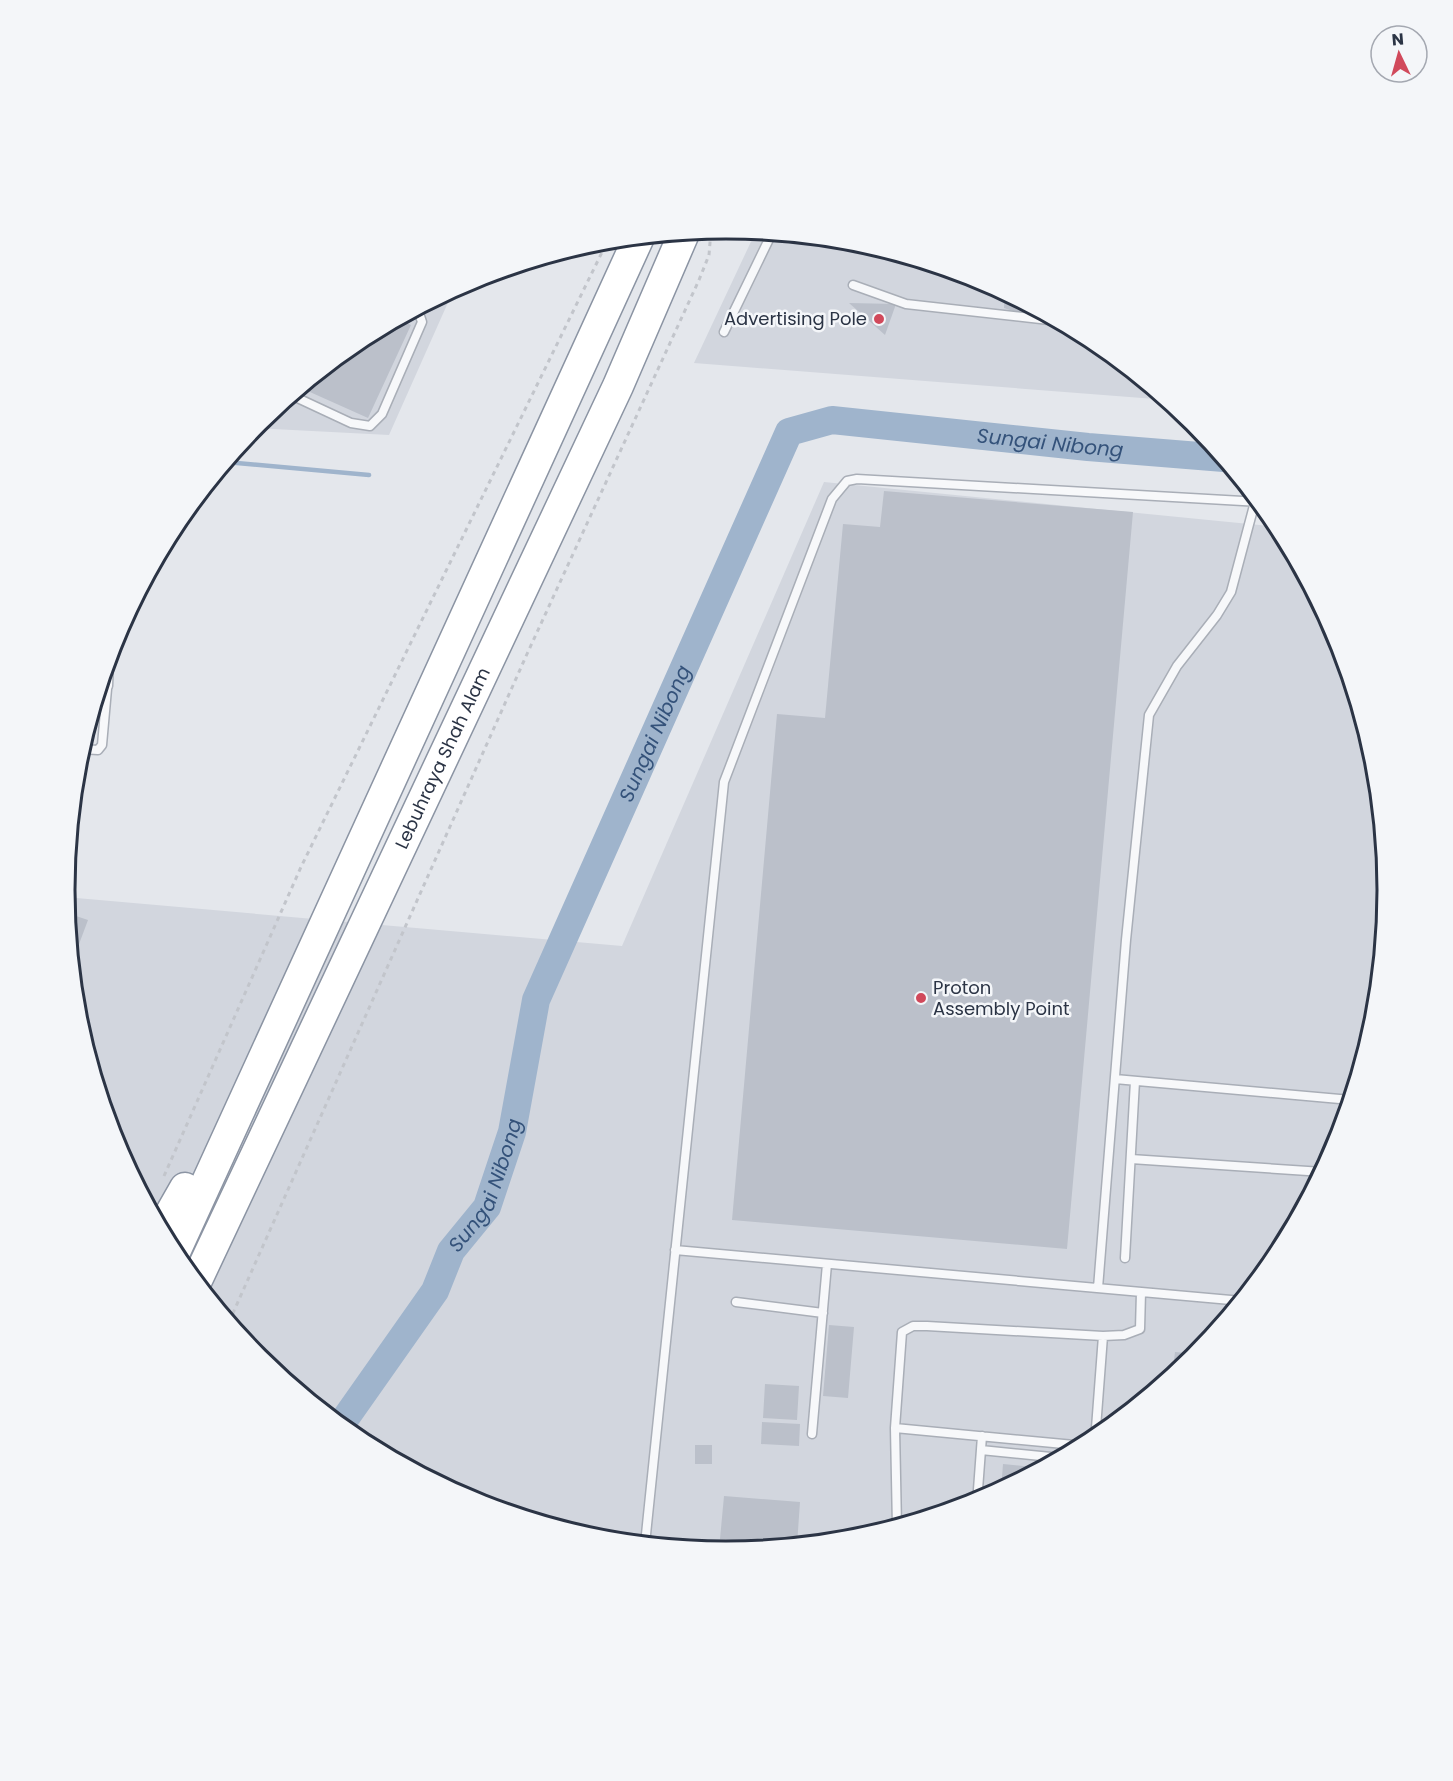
<svg xmlns="http://www.w3.org/2000/svg" width="1453" height="1781" font-family="Poppins,sans-serif">
<style>
.built{fill:#d2d6de}
.lines{fill:none;stroke-linecap:round;stroke-linejoin:round}
.stream{stroke:#9fb4cc;stroke-width:4.5}
.river{stroke:#9fb4cc;stroke-width:28}
.building{fill:#bbc0ca}
.service-casing{stroke:#a9aeb7;stroke-width:11}
.motorway-casing{stroke:#8b94a3;stroke-width:33}
.path{stroke:#c2c5cb;stroke-width:3;stroke-dasharray:4.5 4.5;stroke-linecap:butt}
.service{stroke:#f7f8fa;stroke-width:8}
.motorway{stroke:#fff;stroke-width:30}
.poi-dot{fill:#d1495b;stroke:#f4f6f9;stroke-width:2}
.labels{text-anchor:middle;stroke-width:5;stroke-linejoin:round;paint-order:stroke}
.poi-label{font-size:18px;fill:#2b3445;stroke:#f4f6f9;text-anchor:end}
.street-label{font-size:18px;fill:#2b3445;stroke:#f4f6f9}
.water-label{font-size:20px;font-style:italic;fill:#34527a;stroke:#f4f6f9}
.rim{fill:none;stroke:#2b3445;stroke-width:3}
</style>
<rect width="100%" height="100%" fill="#e4e7ec"/>
<path class="built" d="M756,231L856,241L980,279L1095,340L1168,400L694,363Z
M454,289L389,435L254,428L359,340Z
M824,482L1279,527L1338,637L1376,762L1388,891L1376,1020L1338,1144L1277,1259L1194,1359L1094,1441L980,1502L855,1540L726,1552L597,1540L473,1502L358,1441L258,1358L176,1258L115,1144L77,1019L65,897L622,946Z"/>
<g class="lines">
<path class="stream" d="M226,462L369,475"/>
<path class="river" id="s1" d="M340,1426L435,1291L451,1251L487,1207L512,1132L536,1000L789,432L832,420L1088,447L1224,458"/>
</g>
<path class="building" d="M1005,292L1046,314L1033,318L1004,308Z
M849,303L896,304L885,335Z
M397,319L411,325L368,418L301,388L359,340Z
M884,491L1133,512L1067,1249L732,1220L777,714L825,718L843,524L880,527Z
M70,914L88,920L72,963L68,921Z
M829,1325L854,1327L848,1398L823,1396Z
M1175,1352L1198,1354L1172,1377Z
M765,1384L799,1386L797,1420L763,1418Z
M762,1422L800,1424L799,1446L761,1444Z
M695,1445H712V1464H695Z
M1003,1464L1043,1468L1001,1491Z
M724,1496L800,1502L797,1545L720,1539Z"/>
<g class="lines">
<defs>
<path id="service" d="M853,285L906,304L1058,321
M724,332L772,233
M291,395L351,423L370,426L382,414L422,322L420,316L413,311
M99,691L108,686L109,658
M81,749L98,750L102,745L107,689
M1115,1079L1351,1100
M1131,1159L1323,1172
M675,1250L1242,1301
M1125,1258L1135,1081
M1098,1288L1126,940L1149,715L1177,666L1217,615L1231,592L1256,498
M736,1302L823,1313
M895,1428L1085,1446L1093,1440L1096,1428L1103,1336
M812,1434L827,1264
M981,1450L1061,1458
M977,1503L982,1436
M897,1527L895,1428L902,1332L913,1326H927L1103,1336L1124,1335L1140,1329L1141,1292
M645,1544L724,782L832,499L847,481L857,479L1260,502
M674,1547L732,1552"/>
<g id="motorway">
<path d="M161,1230L185,1188"/>
<path d="M174,1254L639,237"/>
<path id="s2" d="M196,1282L618,386L684,233"/>
</g>
</defs>
<use href="#service" class="service-casing"/>
<use href="#motorway" class="motorway-casing"/>
<path class="path" d="M164,1176L301,867L608,240
M229,1322L527,654L699,280L709,255L711,230"/>
<use href="#service" class="service"/>
<use href="#motorway" class="motorway"/>
</g>
<g class="poi-dot">
<circle cx="879" cy="319" r="6"/>
<circle cx="921" cy="998" r="6"/>
</g>
<g class="labels">
<g class="poi-label">
<text x="867" y="325">Advertising Pole</text>
<text x="933" y="994" text-anchor="start">Proton<tspan x="933" dy="21">Assembly Point</tspan></text>
</g>
<g class="street-label">
<text dy="6" stroke="none"><textPath href="#s2" startOffset="579">Lebuhraya Shah Alam</textPath></text>
</g>
<g class="water-label">
<text dy="7" stroke="none"><textPath href="#s1" startOffset="1364">Sungai Nibong</textPath></text>
<text dy="7" stroke="none"><textPath href="#s1" startOffset="770">Sungai Nibong</textPath></text>
<text dy="7" stroke="none"><textPath href="#s1" startOffset="284">Sungai Nibong</textPath></text>
</g>
</g>
<path d="M0 0H1453V1781H0ZM75 890a651 651 0 1 1 1302 0a651 651 0 1 1-1302 0Z" fill="#f4f6f9" fill-rule="evenodd"/>
<path class="rim" d="M75 890a651 651 0 1 1 1302 0a651 651 0 1 1-1302 0Z"/>
<g transform="translate(1399 54) rotate(355)"><circle r="28" fill="#f4f6f9" stroke="#a4a8b1" stroke-width="1.5"/>
<path d="M0-4.5L10 22L0 15L-10 22Z" fill="#d1495b"/>
<text y="-9" font-size="16" font-weight="bold" text-anchor="middle" fill="#2b3445">N</text>
</g>
</svg>
